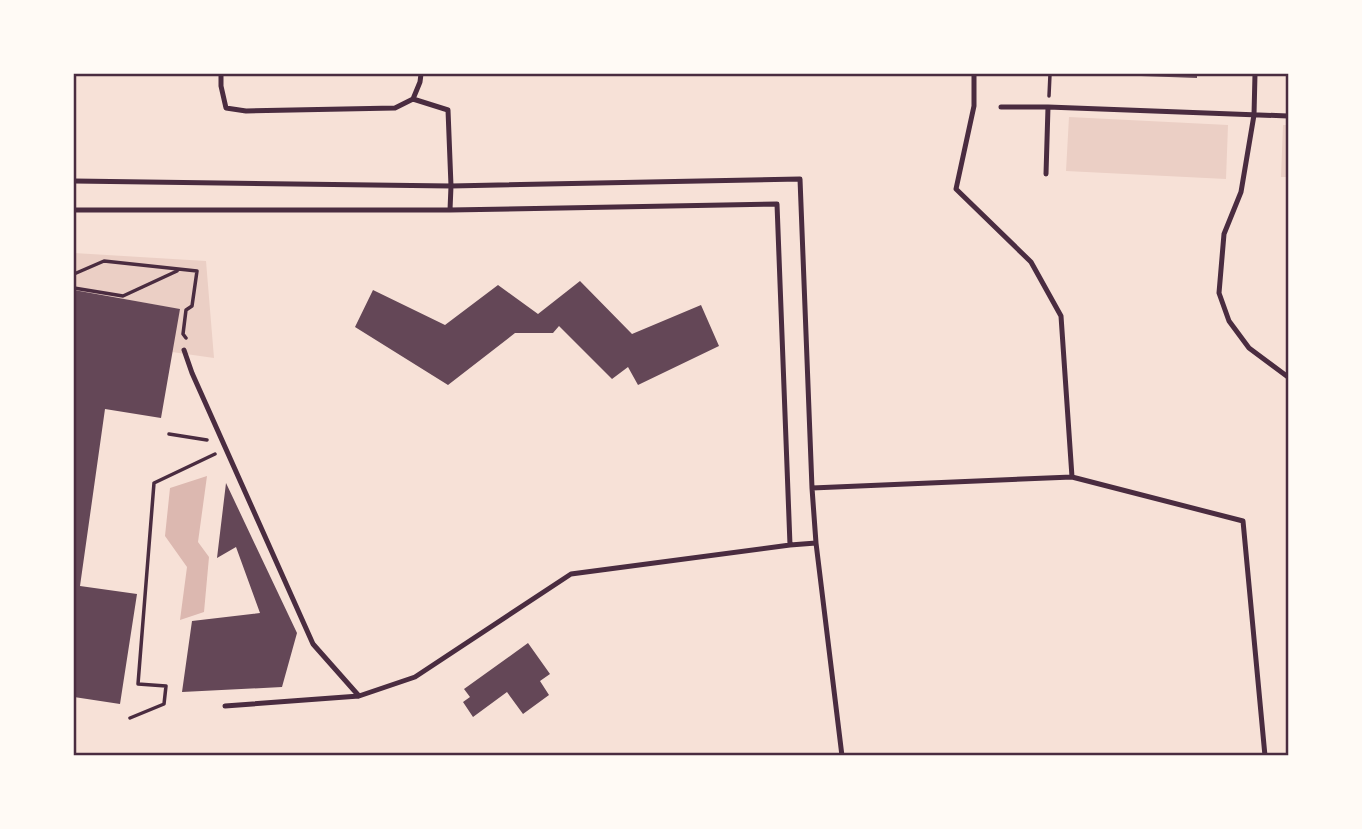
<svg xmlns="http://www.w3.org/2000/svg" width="1362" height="829" font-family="'Work Sans',sans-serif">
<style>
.green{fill:#ebcfc5}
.water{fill:#dcb8b0}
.building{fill:#644757}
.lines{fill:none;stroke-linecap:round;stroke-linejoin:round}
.path{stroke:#4a2c40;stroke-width:3.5}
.service{stroke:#4a2c40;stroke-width:5}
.neatline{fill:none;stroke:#4a2c40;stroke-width:2.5}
</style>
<rect width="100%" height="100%" fill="#f7e1d7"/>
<path class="green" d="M1069,117L1228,125L1226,179L1066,171Z
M1283,125H1288V177H1281Z
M74,253L206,261L214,358L172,352L179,309L74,290Z"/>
<path class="water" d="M207,476L198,542L209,557L204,612L180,620L187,567L165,536L170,488Z"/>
<path class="building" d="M1141,74H1197V78L1141,76Z
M580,281L632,334L701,305L719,346L638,385L628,367L612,379L559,326L553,333H515L448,385L355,327L373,290L445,325L498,285L538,314Z
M74,290L180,309L161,418L105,409L80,586L137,594L120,704L74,697Z
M226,483L297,633L282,687L182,692L192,621L260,613L236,547L217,558Z
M528,643L550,674L540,681L549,695L523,714L507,692L473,717L463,702L470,697L464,689Z"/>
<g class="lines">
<path class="path" d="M1049,96L1050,74
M74,274L104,261L197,271L192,306L186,310L183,334L186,338
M74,288L123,296L177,271
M169,434L207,440
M130,718L164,704L166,686L138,684L154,483L215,454"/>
<path class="service" d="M221,74V86L226,108L246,111L395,108L413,99L420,82L421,74
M974,74V106L956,189L1031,262L1061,316L1072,477
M1255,74L1254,115L1241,192L1224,234L1219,293L1229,321L1249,348L1288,377
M413,99L448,110L451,186L450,210
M1001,107H1048
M1046,174L1048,107L1288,116
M74,181L451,186L800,179L812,488
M74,210H450L777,204L790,545
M184,350L192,373L313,644L359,696
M816,543L812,488L1072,477L1243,521L1265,756
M225,706L359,696L415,677L571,574L790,545L816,543L842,756"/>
</g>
<rect width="1362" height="829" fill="none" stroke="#fffaf5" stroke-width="150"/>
<rect x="75" y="75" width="1212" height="679" class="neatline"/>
</svg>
